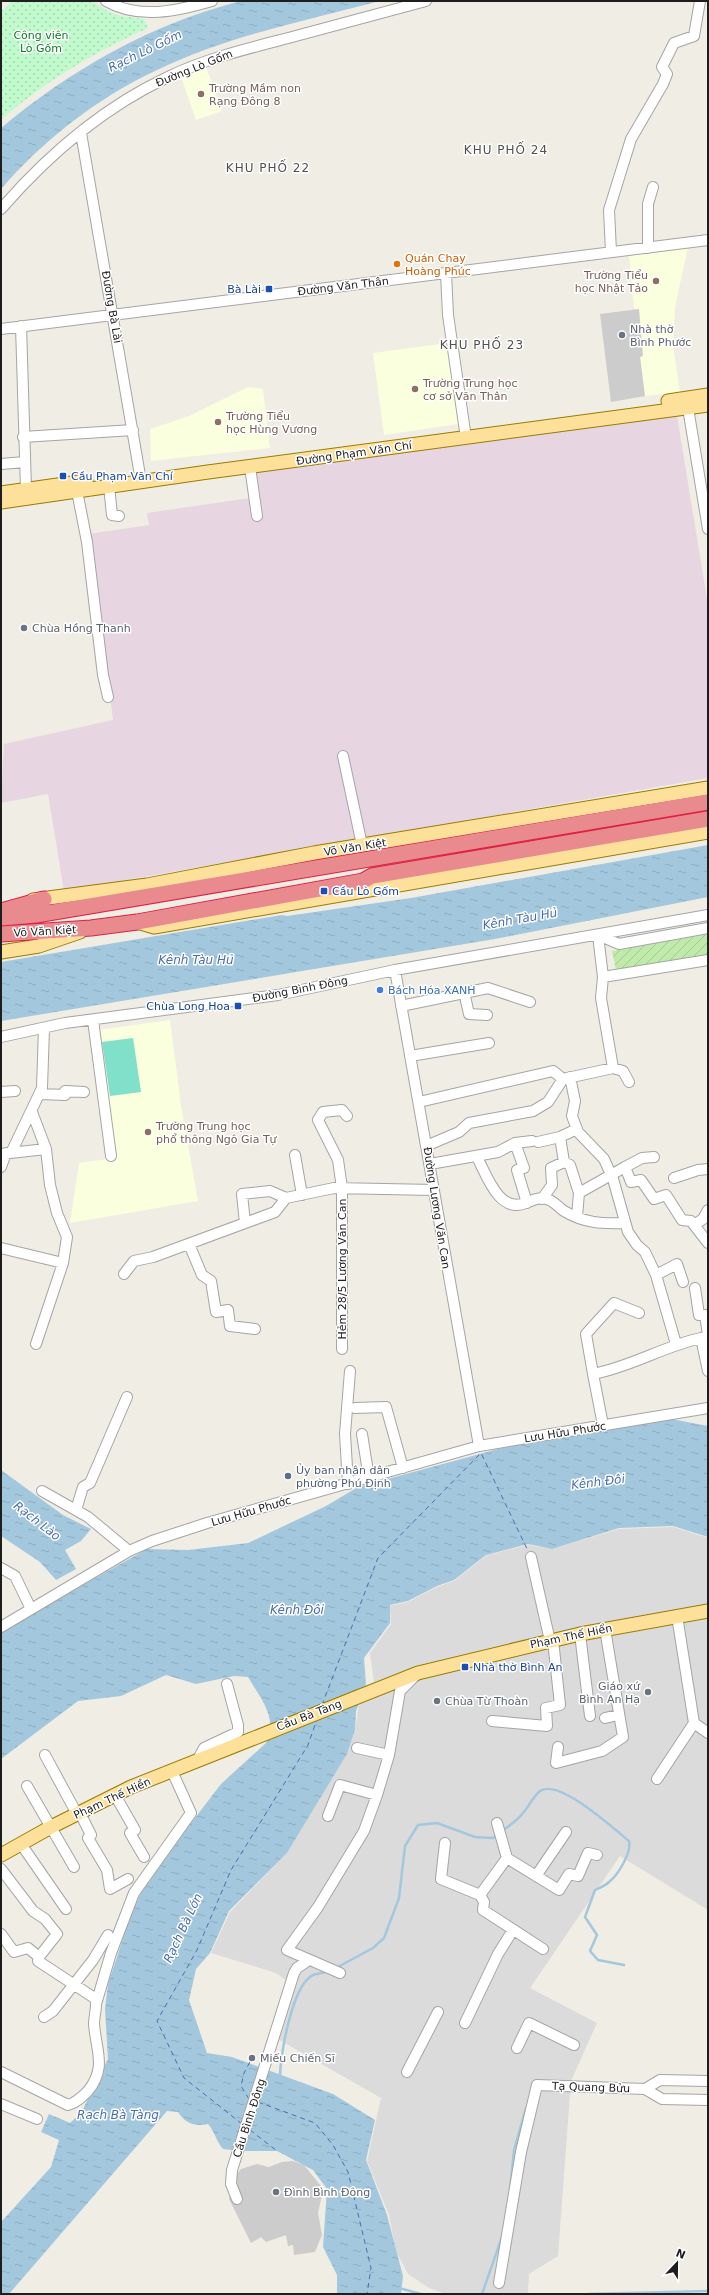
<svg xmlns="http://www.w3.org/2000/svg" width="709" height="2295" font-family="'DejaVu Sans',sans-serif">
<style>
.residential{fill:#dcdbdb}
.industrial{fill:#e8d5e2}
.education{fill:#faffdd}
.religious{fill:#ccc}
.park{fill:url(#park-dots)}
.garden{fill:url(#garden-furrows)}
.pitch{fill:#80e0c9}
.water{fill:url(#water-ripples)}
.lines{fill:none;stroke-linecap:round;stroke-linejoin:round}
.stream{stroke:#a3c8de;stroke-width:2.5}
.ferry{stroke:#496daf;stroke-width:1;stroke-dasharray:5 4;stroke-linecap:butt}
.minor-casing{stroke:#a5a5a5;stroke-width:12}
.major-casing{stroke:#987c00;stroke-width:15}
.highway-casing{stroke:#dd2146;stroke-width:17}
.minor{stroke:#fff;stroke-width:10}
.major{stroke:#fde19b;stroke-width:13}
.highway{stroke:#e88a8e;stroke-width:15}
.education-dot{fill:#8d6e63;stroke:#fff;stroke-width:1.5}
.food-dot{fill:#e8710a;stroke:#fff;stroke-width:1.5}
.transit-dot{fill:#1a4fb4;stroke:#fff;stroke-width:1.5}
.worship-dot{fill:#6b7280;stroke:#fff;stroke-width:1.5}
.shop-dot{fill:#3f7fe0;stroke:#fff;stroke-width:1.5}
.service-dot{fill:#5c6f8a;stroke:#fff;stroke-width:1.5}
.labels{text-anchor:middle;stroke-width:3;stroke-linejoin:round;paint-order:stroke}
.park-label{font-size:11px;fill:#0a7e24;stroke:#fff}
.street-label{font-size:11px;fill:#1e1e1e;stroke:#fff}
.education-label{font-size:11px;fill:#785e54;stroke:#fff;text-anchor:start}
.food-label{font-size:11px;fill:#c56008;stroke:#fff;text-anchor:start}
.transit-label{font-size:11px;fill:#164399;stroke:#fff;text-anchor:start}
.worship-label{font-size:11px;fill:#5b616d;stroke:#fff;text-anchor:start}
.shop-label{font-size:11px;fill:#366cbe;stroke:#fff;text-anchor:start}
.service-label{font-size:11px;fill:#4e5e75;stroke:#fff;text-anchor:start}
.water-label{font-size:12px;font-style:italic;fill:#496daf;stroke:#fff}
.neighbourhood-label{font-size:12px;letter-spacing:1px;fill:#515151;stroke:#fff}
</style>
<defs>
<pattern id="park-dots" width="8" height="8" patternUnits="userSpaceOnUse"><rect width="8" height="8" fill="#c0facd"/><path d="M2 2h.1M6 6h.1" fill="none" stroke="#a5d6b0" stroke-width="1.8" stroke-linecap="round"/></pattern>
<pattern id="garden-furrows" width="10" height="10" patternUnits="userSpaceOnUse"><rect width="10" height="10" fill="#bfeaa9"/><path d="M-1 1l2-2M0 10L10 0M9 11l2-2" fill="none" stroke="#a4c891"/></pattern>
<pattern id="water-ripples" width="26" height="14" patternUnits="userSpaceOnUse"><rect width="26" height="14" fill="#a3c8de"/><path d="M2 4q2-2 4 0t4 0M15 11q2-2 4 0t4 0" fill="none" stroke="#8cabbe"/></pattern>
</defs>
<rect width="100%" height="100%" fill="#efede4"/>
<path class="residential" d="M673,1527L708,1538V1607L451,1658L408,1669L374,1682L370,1653L391,1624L390,1606L408,1602L437,1587L454,1581L487,1555L528,1545L552,1549L619,1529Z
M708,1618V1910L620,1856L530,1988L597,2023L571,2081L558,2256L529,2274L528,2294H446L429,2288L408,2274L396,2251L389,2215L367,2161L381,2098L269,2034L287,1981L276,1973L211,1953L230,1912L287,1853L347,1754L355,1730L359,1704L392,1691V1684L561,1645Z"/>
<path class="industrial" d="M677,416L708,605V778L64,891L48,794L1,803L4,744L113,720L89,534L149,525L147,513L250,498L247,472Z"/>
<path class="education" d="M206,67L222,111L196,120L181,77Z
M688,247L675,307L673,345L680,392L645,396L640,356L639,309H634L629,255Z
M447,343L458,424L384,435L373,353Z
M248,387L263,389L270,448L151,461L150,429L189,416Z
M170,1020L181,1105L198,1201L70,1223L79,1163L115,1158L98,1030Z"/>
<path class="religious" d="M639,309L643,356L640,357L645,396L611,402L600,314Z
M293,2161L304,2165L321,2186L322,2195L318,2213L322,2235L315,2252L294,2255L293,2245L288,2246L286,2235L266,2242L261,2237L251,2243L229,2199L236,2175L241,2169L257,2164L269,2167L282,2162Z"/>
<path class="park" d="M13,1H91L109,12L121,16L144,19L148,28C95,52 45,81 1,120V11Z"/>
<path class="garden" d="M708,934V954L616,970L612,951Z"/>
<path class="pitch" d="M133,1038L141,1092L110,1096L102,1042Z"/>
<path class="water" d="M241,1H380C305,21 227,36 157,70C99,97 43,140 1,189V128C70,70 153,23 241,1Z
M708,845V897L495,939L1,1021V962L282,915L287,916L411,898Z
M666,1418L708,1426V1537L673,1526L619,1528L552,1549L528,1544L486,1555L454,1580L437,1586L408,1601L390,1605V1623L364,1658L366,1684L356,1711L355,1730L347,1754L287,1853L229,1911L210,1953L196,1969L189,2000L207,2053L232,2057L333,2094L375,2120L366,2160L387,2215L403,2276L401,2294H337V2275L323,2247L327,2189L313,2170L277,2151H240L223,2149C216,2141 215,2132 208,2124C195,2127 185,2123 178,2112L167,2111L9,2294H1V2222L51,2167L59,2140L41,2132L49,2114L70,2123L81,2113L108,2059L105,2009L108,1984L130,1917L146,1882L221,1784L266,1743C279,1719 260,1698 248,1677L234,1676L196,1684L166,1675L121,1696L78,1701L1,1759V1631L147,1549L188,1550L248,1543L326,1506L358,1487L509,1446Z
M1,1470L63,1515L91,1529L81,1541L65,1550L76,1569L56,1580L40,1562L1,1536Z"/>
<g class="lines">
<path class="stream" d="M502,1831C509,1826 518,1820 523,1813C529,1806 533,1797 540,1791C559,1778 614,1829 629,1841C632,1852 618,1875 609,1882C605,1886 599,1888 595,1890L585,1917L597,1935L590,1951L598,1960L624,1965
M336,1968L373,1948L384,1938L399,1898L405,1846L418,1825L437,1823L475,1837L493,1838L498,1834
M280,2077C280,2056 292,1985 313,1975C317,1973 323,1974 328,1971
M510,2190L514,2150L526,2108
M399,2288L421,2294
M482,2294L503,2234
M587,2294L708,2291"/>
<path class="ferry" d="M322,1705L378,1558L481,1453L529,1553
M249,2099L241,2086L244,2073L252,2058
M258,2102L315,2123L333,2145L348,2172L371,2268L367,2294
M242,2124L184,2078L157,2021L197,1950L231,1870L308,1745L317,1719
M250,2130L277,2151"/>
<defs>
<path id="minor" d="M106,1C139,20 177,11 212,1
M81,133L141,481
M1,209C47,156 104,107 168,77C207,58 250,48 292,37C336,25 381,13 426,1
M648,248V204L653,187
M611,252L609,210L631,139L663,84L667,74L662,67L674,43L694,36L700,1
M446,273L448,315L466,438
M21,326L26,489
M1,329L708,240
M688,401V408L708,529
M23,437L133,430
M1,464L25,462
M250,467L257,516
M109,486L112,515L119,516
M77,491L87,542L103,675L108,697
M343,756L362,845
M395,970L479,1446
M603,977L708,960
M464,992L469,1014L487,1015
M401,1006L488,988L530,1002
M93,1020L111,1156
M1,1037L65,1023L278,995L395,970L708,915
M410,1056L489,1043
M613,1068L601,998L603,977L598,935L619,944L708,928
M570,1077L575,1101L572,1116L578,1132L604,1159L613,1179L628,1232L637,1245L645,1252L656,1275
M563,1079L613,1068L623,1071L629,1082
M1,1092L15,1091
M40,1094L65,1095V1091L84,1092
M419,1102L553,1071L563,1079
M32,1112L46,1149L50,1185L57,1213L67,1237L63,1263L36,1344
M560,1137L564,1162L570,1165L579,1193L577,1217
M538,1142L560,1137L577,1129
M515,1143L524,1168L517,1170L527,1203
M426,1146L459,1132L469,1123L533,1111L548,1102L563,1079
M11,1153L42,1088L44,1028
M1,1154L46,1149
M295,1155L302,1195
M477,1157C487,1176 499,1214 526,1203C534,1200 540,1196 549,1200C555,1202 559,1208 564,1211C584,1223 602,1224 625,1223
M430,1164L498,1152L515,1143L532,1141
M1,1167L6,1153
M625,1167L642,1158L654,1157
M674,1178L698,1170L708,1169
M579,1193L625,1167L631,1182L641,1180L654,1199L666,1195L682,1220L691,1221L708,1243
M542,1199L552,1185L551,1168L564,1162
M245,1223L242,1194L270,1191L286,1198
M694,1225L703,1219L708,1210
M189,1244L202,1275L211,1281L216,1312L228,1310L230,1326L255,1329
M1,1248L63,1263
M124,1274L134,1261L153,1257L275,1212L286,1198L334,1188L434,1190
M695,1288L699,1315H705L708,1335
M706,1337L701,1338L708,1371
M676,1344L656,1275L677,1264L683,1282
M342,1349V1188L338,1160L318,1120L323,1112L342,1110L347,1116
M593,1374L586,1334L614,1303L639,1313
M355,1408L386,1407L403,1468
M603,1425L593,1374C631,1367 664,1346 701,1338
M362,1434L369,1478
M348,1484L345,1434L350,1371
M42,1491L88,1517L129,1551
M76,1510L83,1487L90,1483L127,1397
M531,1557L550,1641
M1,1568L15,1576L31,1609
M1,1627L129,1551L152,1541L207,1523L479,1446L708,1408
M580,1634L590,1716
M605,1718L618,1715
M492,1721L547,1726L546,1708L560,1705L553,1640
M694,1723L708,1733
M558,1747L556,1763L602,1751L623,1737L605,1629
M357,1748L389,1755
M45,1755L77,1814
M197,1761L204,1748L238,1732V1725L227,1684
M657,1779L694,1723L677,1616
M27,1786L74,1867
M115,1795L135,1830L130,1833L144,1857
M80,1813L91,1835L88,1838L107,1870L110,1889L128,1879
M328,1816L340,1785L377,1795
M497,1823L507,1858
M445,1843L441,1879L480,1895
M21,1844L66,1909
M1,1869L33,1911L45,1919L57,1934L39,1957
M536,1876L566,1832
M480,1895L507,1858L559,1890L569,1874L578,1876L588,1853L597,1855
M480,1895L484,1902L483,1910L543,1949
M1,1934L14,1952L28,1948L39,1957L38,1961L96,1999C97,2008 94,2016 94,2024C96,2051 107,2067 88,2091C82,2097 76,2103 68,2105L1,2072
M340,1973L287,1950L318,1907L364,1831L377,1795L389,1755L400,1691L417,1674
M96,2004L111,1953L134,1893L191,1813L172,1771
M44,2017L53,2011L93,1960L108,1935
M465,2023L498,1954L513,1930
M517,2048L529,2023L574,2045
M407,2072L438,2012
M645,2089L660,2080L708,2081
M1,2104L37,2119
M237,2199L231,2184L232,2170L294,1973L297,1968L309,1960
M499,2283L521,2152L537,2085L645,2089L662,2099L708,2100"/>
<path id="major" d="M668,401L708,395
M1,493L86,481
M1,502L208,472L708,405
M33,900L147,885L314,853L708,788
M137,922L154,927L708,832
M1,952L39,946L80,932
M1,1855L51,1827L131,1787L418,1673L580,1634L708,1611"/>
<path id="highway" d="M1,911L44,899
M1,918L36,915L708,802
M1,934L91,928L137,922L363,881L372,876L708,819"/>
</defs>
<use href="#minor" class="minor-casing"/>
<use href="#major" class="major-casing"/>
<use href="#highway" class="highway-casing"/>
<use href="#minor" class="minor"/>
<use href="#major" class="major"/>
<use href="#highway" class="highway"/>
</g>
<g class="education-dot">
<circle cx="201" cy="94" r="4"/>
<circle cx="656" cy="281" r="4"/>
<circle cx="415" cy="389" r="4"/>
<circle cx="218" cy="422" r="4"/>
<circle cx="148" cy="1132" r="4"/>
</g>
<circle class="food-dot" cx="397" cy="264" r="4"/>
<g class="transit-dot">
<rect x="265" y="285" width="8" height="8" rx="2"/>
<rect x="59" y="472" width="8" height="8" rx="2"/>
<rect x="320" y="887" width="8" height="8" rx="2"/>
<rect x="234" y="1002" width="8" height="8" rx="2"/>
<rect x="461" y="1663" width="8" height="8" rx="2"/>
</g>
<g class="worship-dot">
<circle cx="622" cy="335" r="4"/>
<circle cx="24" cy="628" r="4"/>
<circle cx="648" cy="1692" r="4"/>
<circle cx="437" cy="1701" r="4"/>
<circle cx="252" cy="2058" r="4"/>
<circle cx="276" cy="2192" r="4"/>
</g>
<circle class="shop-dot" cx="380" cy="990" r="4"/>
<circle class="service-dot" cx="288" cy="1476" r="4"/>
<g class="labels">
<g class="park-label">
<text x="41" y="39">Công viên<tspan x="41" dy="13">Lò Gốm</tspan></text>
</g>
<g class="street-label">
<text transform="translate(194 68) rotate(-22)" y="4">Đường Lò Gốm</text>
<text transform="translate(343 286) rotate(-7)" y="4">Đường Văn Thân</text>
<text transform="translate(112 307) rotate(80)" y="4">Đường Bà Lài</text>
<text transform="translate(354 453) rotate(-8)" y="4">Đường Phạm Văn Chí</text>
<text transform="translate(355 847) rotate(-9)" y="4">Võ Văn Kiệt</text>
<text transform="translate(45 931) rotate(-3)" y="4">Võ Văn Kiệt</text>
<text transform="translate(300 989) rotate(-11)" y="4">Đường Bình Đông</text>
<text transform="translate(437 1208) rotate(81)" y="4">Đường Lương Văn Can</text>
<text transform="translate(342 1269) rotate(-90)" y="4">Hẻm 28/5 Lương Văn Can</text>
<text transform="translate(565 1432) rotate(-9)" y="4">Lưu Hữu Phước</text>
<text transform="translate(251 1511) rotate(-16)" y="4">Lưu Hữu Phước</text>
<text transform="translate(571 1636) rotate(-12)" y="4">Phạm Thế Hiển</text>
<text transform="translate(309 1715) rotate(-21)" y="4">Cầu Bà Tàng</text>
<text transform="translate(112 1798) rotate(-25)" y="4">Phạm Thế Hiển</text>
<text transform="translate(591 2087) rotate(2)" y="4">Tạ Quang Bửu</text>
<text transform="translate(249 2118) rotate(-72)" y="4">Cầu Bình Đông</text>
</g>
<g class="education-label">
<text x="209" y="92">Trường Mầm non<tspan x="209" dy="13">Rạng Đông 8</tspan></text>
<text x="648" y="279" text-anchor="end">Trường Tiểu<tspan x="648" dy="13">học Nhật Tảo</tspan></text>
<text x="423" y="387">Trường Trung học<tspan x="423" dy="13">cơ sở Văn Thân</tspan></text>
<text x="226" y="420">Trường Tiểu<tspan x="226" dy="13">học Hùng Vương</tspan></text>
<text x="156" y="1130">Trường Trung học<tspan x="156" dy="13">phổ thông Ngô Gia Tự</tspan></text>
</g>
<g class="food-label">
<text x="405" y="262">Quán Chay<tspan x="405" dy="13">Hoàng Phúc</tspan></text>
</g>
<g class="transit-label">
<text x="261" y="293" text-anchor="end">Bà Lài</text>
<text x="71" y="480">Cầu Phạm Văn Chí</text>
<text x="332" y="895">Cầu Lò Gốm</text>
<text x="230" y="1010" text-anchor="end">Chùa Long Hoa</text>
<text x="473" y="1671">Nhà thờ Bình An</text>
</g>
<g class="worship-label">
<text x="630" y="333">Nhà thờ<tspan x="630" dy="13">Bình Phước</tspan></text>
<text x="32" y="632">Chùa Hồng Thanh</text>
<text x="640" y="1690" text-anchor="end">Giáo xứ<tspan x="640" dy="13">Bình An Hạ</tspan></text>
<text x="445" y="1705">Chùa Từ Thoàn</text>
<text x="260" y="2062">Miếu Chiến Sĩ</text>
<text x="284" y="2196">Đình Bình Đông</text>
</g>
<g class="shop-label">
<text x="388" y="994">Bách Hóa XANH</text>
</g>
<g class="service-label">
<text x="296" y="1474">Ủy ban nhân dân<tspan x="296" dy="13">phường Phú Định</tspan></text>
</g>
<g class="water-label">
<text transform="translate(145 51) rotate(-26)" y="4">Rạch Lò Gốm</text>
<text transform="translate(520 919) rotate(-10)" y="4">Kênh Tàu Hủ</text>
<text x="196" y="964">Kênh Tàu Hủ</text>
<text transform="translate(598 1482) rotate(-7)" y="4">Kênh Đôi</text>
<text transform="translate(37 1521) rotate(38)" y="4">Rạch Lào</text>
<text x="297" y="1614">Kênh Đôi</text>
<text transform="translate(183 1928) rotate(-65)" y="4">Rạch Bà Lớn</text>
<text x="118" y="2119">Rạch Bà Tàng</text>
</g>
<g class="neighbourhood-label">
<text x="506" y="154">KHU PHỐ 24</text>
<text x="268" y="172">KHU PHỐ 22</text>
<text x="482" y="349">KHU PHỐ 23</text>
</g>
</g>
<rect width="709" height="2295" fill="none" stroke="#1e1e1e" stroke-width="4"/>
<g transform="translate(677 2263) rotate(22)" stroke="#ffffff" stroke-width="3" paint-order="stroke">
<path d="M0-3L7 15L0 10L-7 15Z" fill="#1e1e1e"/>
<text y="-6" font-size="11" font-weight="bold" text-anchor="middle" fill="#1e1e1e">N</text>
</g>
</svg>
